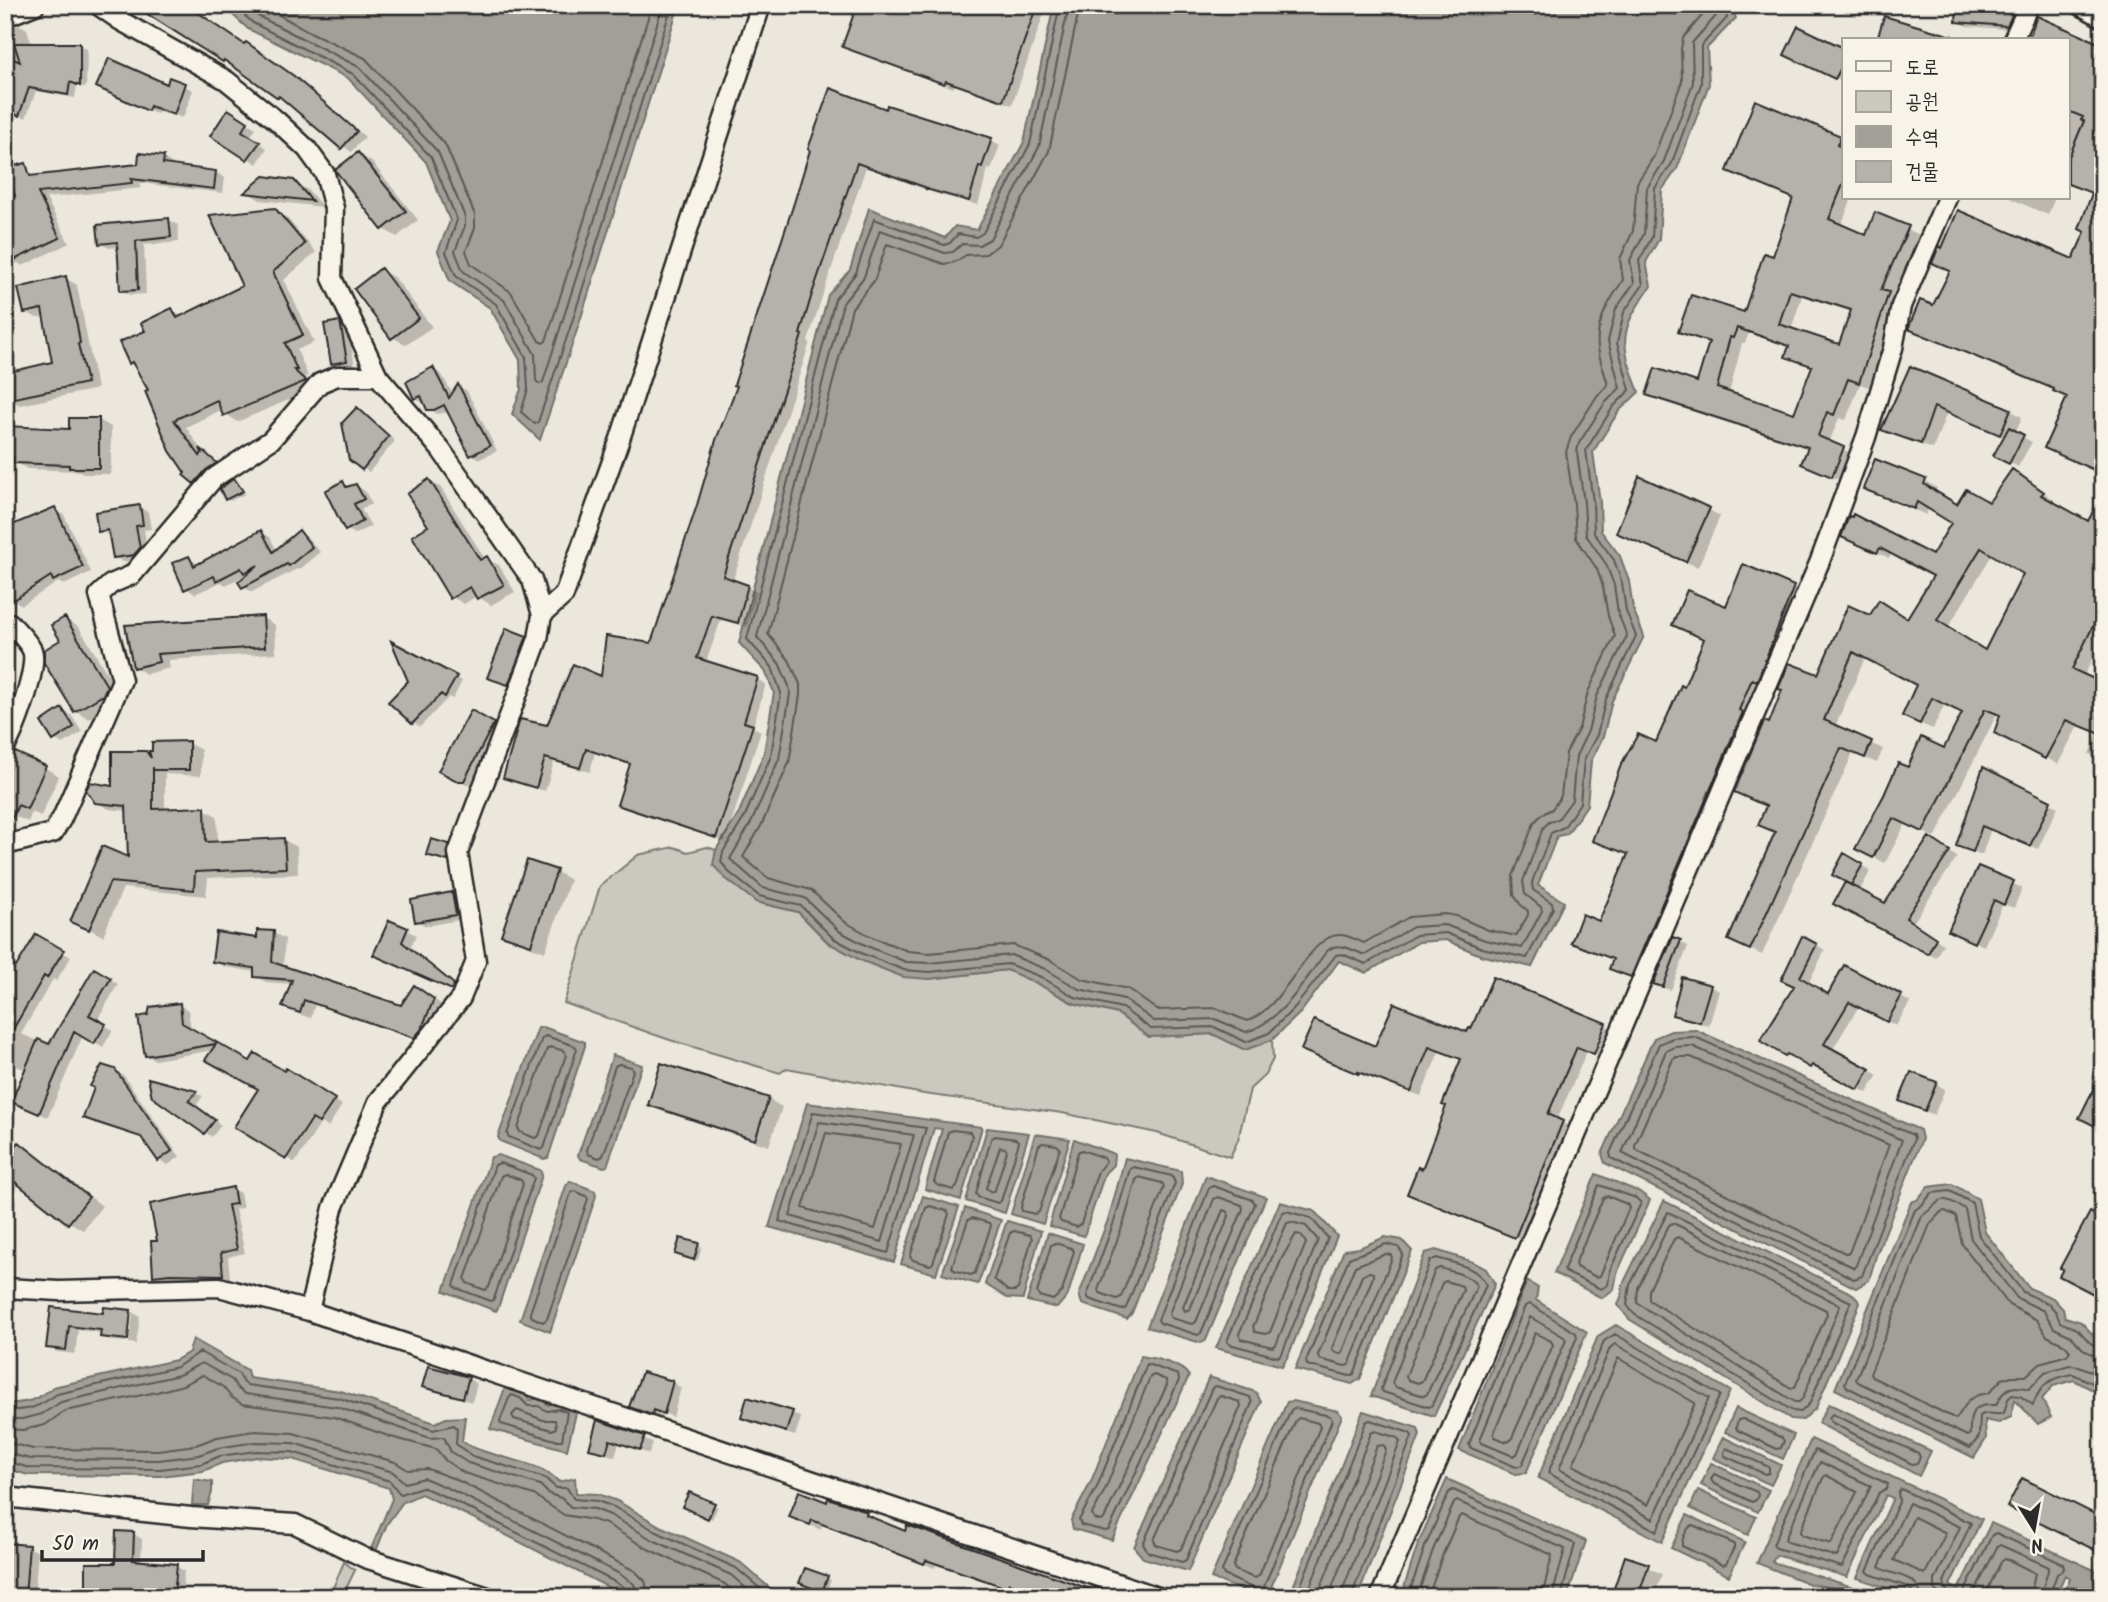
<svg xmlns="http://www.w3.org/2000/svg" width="2108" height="1602" font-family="Kalam,'Poor Story',sans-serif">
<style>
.green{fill:#cbc8bf;stroke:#7b7a75;stroke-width:2}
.water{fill:#a29f98;stroke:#72716c;stroke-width:2}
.shadow{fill:#0003;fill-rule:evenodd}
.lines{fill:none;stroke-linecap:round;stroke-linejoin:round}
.shore{stroke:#5b5957;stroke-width:2}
.building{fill:#b5b2ab;stroke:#2b2b2b;stroke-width:2;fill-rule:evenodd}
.minor-casing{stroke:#2b2b2b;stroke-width:23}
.minor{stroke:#f7f3e8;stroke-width:18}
</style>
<rect width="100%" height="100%" fill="#ebe7dd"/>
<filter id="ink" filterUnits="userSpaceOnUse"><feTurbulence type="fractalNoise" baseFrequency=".0143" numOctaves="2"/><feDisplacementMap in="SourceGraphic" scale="14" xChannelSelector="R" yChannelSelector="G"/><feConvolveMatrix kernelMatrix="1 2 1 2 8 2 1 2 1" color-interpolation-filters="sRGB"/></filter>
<g filter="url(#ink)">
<path class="green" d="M674,847L688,852L707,847L716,850L714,865L756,902L798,912L829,944L929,979L1007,970L1038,984L1073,1003L1118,1014L1149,1037L1213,1034L1245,1050L1272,1040L1273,1059L1265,1075L1250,1089L1238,1140L1230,1157L1157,1133L1062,1113L924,1094L787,1068L780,1073L670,1040L564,1003L600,886L638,855Z
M344,1562L355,1570L342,1597H329Z"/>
<path class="water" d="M222,5H679L579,324L540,440L512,414L521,389L520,360L490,308L450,281L438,251L450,221L426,162L348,78L248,29Z
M1054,5H1730L1736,18L1707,48L1709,84L1677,169L1662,190L1659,239L1646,262L1651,286C1619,331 1619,340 1639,392L1619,411L1593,452L1600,502L1601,531L1620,556L1629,581L1633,609L1644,636L1612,701L1603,737L1591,761L1587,805L1567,834L1557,836L1538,885L1564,902L1532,967L1480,955L1446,940L1419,942L1366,973L1339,961L1301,1012L1272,1040L1245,1050L1213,1034L1149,1037L1118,1014L1073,1003L1038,984L1007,970L929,979L903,977L860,960L829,943L798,912L756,902L725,878L713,865L716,850L738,815L764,753L774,692L765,671L739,643L828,295L850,270L869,208L945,238L955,226L977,230L1024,142Z
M543,1027L585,1042V1046L548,1158L544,1159L500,1141L498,1137L538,1028Z
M1696,1030L1920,1130L1922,1139L1876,1256L1869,1280L1856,1288L1605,1163L1602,1154L1654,1038L1671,1031Z
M613,1055L642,1065L607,1166L604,1167L580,1159L578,1155Z
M807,1103L982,1127L961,1200L925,1189L942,1129L934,1128L894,1262L769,1227Z
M987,1128L1029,1133L1005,1213L966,1201Z
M1035,1134L1070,1139L1043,1224L1011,1214Z
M1074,1139L1114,1154L1113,1165L1105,1173L1084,1236L1049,1226Z
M498,1155L540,1170L542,1175L498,1308L496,1311L444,1291L491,1157Z
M1125,1158L1181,1171L1182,1184L1132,1313L1127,1319L1082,1304L1079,1295L1109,1217Z
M1596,1174L1640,1192L1650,1200L1617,1273L1614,1289L1602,1298L1554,1273Z
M1206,1176L1266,1197L1206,1340L1201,1343L1147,1327Z
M570,1181L595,1191L596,1196L550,1332L520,1320L566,1186Z
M1952,1184L1978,1199L1985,1232L2029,1288L2053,1298L2063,1309L2065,1317L2081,1322L2098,1340L2103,1338V1391L2098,1393L2074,1380L2053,1386L2042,1399L2051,1417L2038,1424L2015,1400L2011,1417L1999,1423L1985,1420L1986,1439L1974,1458L1835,1389L1911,1202L1917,1200L1928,1187Z
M923,1196L959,1207L936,1274L901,1264Z
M1664,1201L1853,1294L1860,1303L1816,1408L1803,1420L1791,1419L1629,1319L1618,1305L1622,1294L1623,1284Z
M1280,1202L1314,1211L1337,1236L1289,1354L1282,1366L1216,1348Z
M965,1208L1001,1220L978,1284L942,1274Z
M1007,1221L1041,1231L1023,1299L1007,1298L985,1284Z
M1048,1233L1083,1244L1068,1295L1057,1308L1027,1301Z
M1385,1237L1402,1240L1412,1251L1360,1379L1352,1384L1295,1369L1344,1250L1359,1248Z
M1436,1250L1473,1262L1486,1269L1495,1284L1434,1416L1371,1396L1425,1253Z
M1527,1281L1538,1288L1536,1300L1587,1332L1526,1473L1515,1474L1459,1450Z
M1616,1325L1730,1391L1662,1542L1538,1478L1598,1336Z
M193,1339L247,1370L249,1378L341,1391L435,1423L446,1418L465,1417L462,1441C490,1460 537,1458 559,1482L575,1478L576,1493L598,1494L617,1501L660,1526L740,1562L772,1590L787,1597H627L473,1518L421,1494L403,1502L387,1524L376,1551L371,1549L392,1499L389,1488L292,1459L257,1457L222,1463L203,1471L160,1476L28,1475L5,1468V1403C26,1404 38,1400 53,1387L176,1360L189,1352Z
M1141,1356C1155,1358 1182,1364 1189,1376L1112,1540L1073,1529L1071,1520L1090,1484Z
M1209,1377L1256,1392L1261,1402L1188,1571L1143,1558L1134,1547Z
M506,1385L525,1393L530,1400L540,1398L548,1405L558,1401L573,1407L576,1413L567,1450L490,1429Z
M1293,1401L1338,1411L1342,1416L1267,1597H1259L1211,1578L1287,1402Z
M1829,1404L1931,1451L1919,1476L1818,1423Z
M1736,1408L1794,1435L1783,1459L1725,1432Z
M1363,1411L1418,1428L1420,1435L1358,1595L1356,1597H1289Z
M1723,1437L1781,1465L1771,1485L1713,1458Z
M1811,1439L1982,1519L1950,1585L1958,1590L1991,1523L2103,1574V1597H2062L2070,1578L2065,1575L2055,1597H1915L1857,1578L1893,1498L1886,1495L1847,1577L1776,1555L1772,1562L1885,1597H1864L1841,1589L1810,1584L1757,1563Z
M1711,1463L1769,1490L1758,1512L1701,1485Z
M194,1479L212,1482V1492L208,1505H192Z
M1447,1479L1586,1541L1567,1597H1401L1418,1544Z
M1698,1490L1756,1517L1748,1535L1690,1508Z
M1687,1515L1745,1542L1729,1576L1671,1548Z"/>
<path class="shadow" d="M856,5H1041L1046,8L1012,105L955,85L953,88L844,46L858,9Z
M1854,5H1892L1886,21L1930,40H1884L1879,38L1886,17Z
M1959,5H2026L2016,30L1966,26L1958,21Z
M2038,18L2103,47L2094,194L2068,185V40H2028Z
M20,25L27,29L32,45H79L87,49L86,88L77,85L75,98L36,91L26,118L13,113L5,134V29Z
M180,31L255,49L303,83L365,137L351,152L287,102Z
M1844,50V82L1795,59Z
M170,79L193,90L183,118L159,110L157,114L107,91L168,86Z
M1756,102L1844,139V198H1852L1841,226L1867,237L1876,215L1920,235L1892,296L1900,301L1872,388L1860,384L1846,420L1839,418L1829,443L1855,455L1844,482L1804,464L1809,449L1660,401L1648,394L1698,384L1710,343L1681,331L1746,315L1774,258L1794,199L1729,170ZM1802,296L1852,312L1840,346L1791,330ZM1749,333L1791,348L1788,357L1813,368L1795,415L1729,394L1742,343H1745Z
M229,112L256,128L250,137L267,148L257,164L213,136Z
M887,112L991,140L1000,145L991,170L988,169L978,205L937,194L866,167L821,300L808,341L810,342L733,580L757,592L747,627L721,620L706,662L757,679L766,684L753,727L761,731L725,842L628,810L619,805L632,765L595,753L590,772L554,762L545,791L514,782L505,777L548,727L602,679L652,645L739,385L796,204Z
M358,154L372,162L418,220L397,237L383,229Z
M163,158L173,164L172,167L215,172L225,178L223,193L140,183L141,188L46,198L69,243L23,266L18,263L5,269V183L24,178L139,166Z
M293,182L308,190L323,207L260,200L247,192Z
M2009,198H2055L2048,215Z
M274,210L287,218L316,252L284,280L314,342L297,350L308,376L304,377L317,388L237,422L221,410L186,427L202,451L228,470L207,490L195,483L150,391L137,367L130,363L147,332L172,310L183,317L244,286Z
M169,220L178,225L179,242L144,245L146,294L130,295L121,290L119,247L109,248L100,243Z
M381,270L395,278L432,327L406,345L392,337Z
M65,278L77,285L97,389L20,405L8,399L54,364L45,317L37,318L26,312Z
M339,323L348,328L355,366L342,368L333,363Z
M433,369L442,375L453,395L459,386L467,391L497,451L480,459L471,454L450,412L437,414L416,398Z
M1895,402L2010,410L2022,417L2015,433L2032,442L2018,467L1995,455L2005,437L1947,412L1933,449L1895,436L1883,430Z
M357,409L395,441L369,472L363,468Z
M99,420L111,427V474H83L79,471L27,469L16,462H5V428L71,431Z
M2024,478L2054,500L2052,503L2088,524L2103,505V637L2084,676L2103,684V761L2089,754L2097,733L2078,726L2058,764L2008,739L2002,716L1997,714L1935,838L1906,823L1885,863L1869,855L1908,770L1945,750L1963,713L1945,704L1933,729L1916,722L1918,685L1865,658L1835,727L1883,749L1877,763L1853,753L1762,955L1730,940L1776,833L1760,824L1768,807L1736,792L1770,726L1819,676L1870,617L1908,620L1935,575L1892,553L1889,558L1843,537L1932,557L1954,523L1929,507L1926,515L1865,488L1925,481L1937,488L1935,492L1958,506L1989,504ZM1993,553L2026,574L1986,652L1948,628Z
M234,480L245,494L230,501L226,499Z
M429,481L441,488L485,559L499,565L515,592L491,605L477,596L464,604L452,597L431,527Z
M343,483L350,487L356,485L365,491L372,504L361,509L371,526L355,534L346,529Z
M139,507L148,512L151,529L144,530L148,554L144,559L123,562L114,557L111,536L100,531Z
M55,509L64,515L91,572L64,585L58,582L22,605L13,600Z
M1709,510L1720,516L1698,567L1618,533Z
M261,532L270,537L277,551L299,533L308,538L320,552L299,570L297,569L252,592L243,587L248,574L226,585L221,582L195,594L186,588L189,558L199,565Z
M1744,566L1803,593L1641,981L1611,968L1614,960L1573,943L1600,923L1630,855L1594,840L1657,744L1685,689L1706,639L1674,625L1726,608Z
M263,618L275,625L276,653L168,660L170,668L146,674L134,667L127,626Z
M65,619L79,627L120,695L117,702L89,719L76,711L63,641Z
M526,638L535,643L518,689L489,677Z
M394,645L462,681L453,699L449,697L420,727L413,723L410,682Z
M5,695L14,711L5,716Z
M62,710L71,715L82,732L63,744L54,739Z
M471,713L502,729L473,785H467L441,770Z
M188,743L201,750V776L165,774V810L204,809L217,816L218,843L284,840L297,847L298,874L208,878L206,896L123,888L103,936L72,921L130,860L128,811L109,809L96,802L114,788L146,753L152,756Z
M45,768L59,776L41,816L32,812L28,822L5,812Z
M1984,769L2058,807L2038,849L1991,829L1982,855L1958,846Z
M1937,844L1957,857L1913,923L1943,944L1936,957L1836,903L1847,881L1844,856L1871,870L1859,892L1885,906Z
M528,862L557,872L570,880L545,952L517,942L503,934Z
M1979,869L2022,888L2014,908L2003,904L1984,946L1959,935Z
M451,894L460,899L464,919L426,926L417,921Z
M5,918L16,924L5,943Z
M390,922L416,935L410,949L462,991L461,993L384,960Z
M274,933L285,939L283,968L401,1007L426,994L444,1006L426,1043L315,1004L311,1018L295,1013L285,1006L292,984L266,982L256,976V972L225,967L214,961Z
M36,937L71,957L56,981L53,979L21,1034L50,1046L94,970L118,984L97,1021L113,1030L103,1047L83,1035L48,1117L21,1106L27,1070L5,1062V969L17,970Z
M1680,942L1688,946L1671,990L1663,988L1655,984Z
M1816,945L1825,950L1808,984L1829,997L1845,967L1910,1002L1896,1026L1859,1006L1833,1049L1878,1075L1867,1093L1821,1068L1819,1071L1796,1057L1795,1060L1763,1041L1796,986L1783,979Z
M1710,986L1719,991L1709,1026L1683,1019L1674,1014Z
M179,1005L188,1010L191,1029L251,1064L295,1075L342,1105L328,1127L321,1123L295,1163L237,1126L260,1089L214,1050L155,1060L146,1055Z
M1605,1025L1614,1030L1604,1058L1587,1051L1557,1120L1572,1128L1525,1242L1418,1198L1423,1171L1462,1060L1439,1052L1421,1096L1368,1076V1078L1313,1054L1376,1049L1468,1034Z
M114,1070L124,1076L180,1157L168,1165L159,1160L144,1139L94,1123L85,1117Z
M151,1080L203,1096L195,1107L221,1125L212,1137L153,1096Z
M1936,1084L1945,1089L1934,1115L1910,1105Z
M768,1099L782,1107L769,1146L664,1112L650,1105Z
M20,1144L33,1152L102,1206L83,1230L69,1222Z
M232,1189L240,1193L243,1208L235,1209L245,1253L228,1257L230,1278L179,1277L163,1280L155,1275L159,1242Z
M698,1245L702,1247L698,1260L681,1256Z
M52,1309L104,1315L131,1311L140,1317L136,1344L129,1343L133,1313H129L126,1342L111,1341L102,1336V1333L78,1330L75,1354L57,1352L48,1347Z
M643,1374L673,1382L681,1388L673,1417L663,1413L661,1418L631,1406Z
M469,1379L477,1384L472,1402L433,1391L424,1386Z
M792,1413L801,1418L795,1436L752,1423L743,1417Z
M598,1422L653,1443L649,1454L619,1443L615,1457L591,1448Z
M690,1494L718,1507L712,1519L684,1506Z
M828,1504L866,1513L875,1520L906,1533L1110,1597H1047L1019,1587L1018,1592L936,1565L935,1568L822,1525L821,1530L791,1516Z
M134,1534L142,1539L141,1563L176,1566L184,1571L182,1597H88L116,1565Z
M5,1545L29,1547L38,1552L34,1597H5Z
M1626,1558L1662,1574L1654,1597H1612Z
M827,1578L831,1580L826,1592L805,1584Z"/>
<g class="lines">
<path class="shore" d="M233,5L253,23L353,74L431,157L457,220L446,252L456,276L496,304L526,357L528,389L521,412L535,424L538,422L572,322L672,5
M245,5L258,16L359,67L438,152L465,217V226L455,251L463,271L504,300L535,354L536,381L540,384L543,382L663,5
M261,5L310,32L365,58L445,144L475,215V228L466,251L471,264L511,292L539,341L543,343L546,341L554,316L652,5
M1060,5L1030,144L983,233L976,237L958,234L950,243L944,245L874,219L856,273L835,299L747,639L772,667L781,693L771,756L744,818L723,852L721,862L730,873L759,896L801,906L833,938L863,954L904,970L929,972L1008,964L1041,977L1075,997L1122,1008L1151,1029L1214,1027L1246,1042L1269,1033L1295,1007L1336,955L1342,954L1366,964L1416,935L1446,933L1482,948L1527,958L1553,908L1552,903L1533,890L1532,882L1551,833L1564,827L1580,803L1584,759L1597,735L1606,699L1636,636L1626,611L1622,583L1614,560L1594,533L1593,502L1586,450L1613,407L1630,390L1617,343L1624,312L1643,285L1639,261L1652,237L1655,188L1671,165L1701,84V46L1727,18L1725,5
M1069,5L1039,147L990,239L979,245L962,244L953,252L945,253L880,230L864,277L843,303L757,637L779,663L789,686L790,694L779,759L752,821L730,859L763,888L805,898L839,931L867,946L906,962L929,963L1011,955L1045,969L1079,989L1124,999L1154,1021L1215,1019L1246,1032C1283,1020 1304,981 1326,952C1339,940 1351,950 1365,955L1413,927L1445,925L1485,940L1522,948L1542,911L1541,907L1525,894L1523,881L1543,828L1549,822L1558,819L1572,800L1576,756L1588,731L1597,696L1627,636L1618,613L1614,585L1606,564L1586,535L1584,503L1577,452L1579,443L1605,403L1620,388L1608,341L1616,309L1634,283L1630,260L1644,234L1647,188L1664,161L1693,83L1692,43L1716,16V5
M1080,5L1049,151L998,245L986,254L966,255L955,262L944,264L887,244L874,281L852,308L768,634L789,660L800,684V695L789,763L761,826L743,857L768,878L811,890L845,922L872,937L908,951L929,953L1013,945L1050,960L1082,979L1128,989L1157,1010L1216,1008L1247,1021C1284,1009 1308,936 1338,935C1347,934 1356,940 1364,943L1409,917L1445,914L1456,916L1488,930L1516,936L1528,915V911L1520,904L1514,895L1513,876L1534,823L1541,815L1552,809L1561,796L1566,753L1579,728L1588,692L1615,636L1608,616L1603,587L1597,569L1576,538L1574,504L1566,452L1571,437L1597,396L1608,385C1605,373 1599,360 1598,347C1595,322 1610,300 1623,280L1620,259L1633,231L1637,183L1654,156L1682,81L1681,49L1683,38L1705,12V5
M546,1036L575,1046L577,1049L544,1148L541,1150L509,1137L507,1134L542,1038Z
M1695,1037L1913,1135L1914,1139L1862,1276L1854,1279L1611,1158L1610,1153L1659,1044L1673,1038Z
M1692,1046L1902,1140L1855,1268L1750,1218L1622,1153L1666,1051L1675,1047Z
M551,1047L564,1051L566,1055L539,1136L535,1138L520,1132L518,1128L547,1049Z
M1677,1057H1691L1889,1145L1849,1253H1845L1635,1149V1145L1673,1059Z
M619,1064L631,1067L633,1071L603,1156L599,1158L588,1154L587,1150L615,1066Z
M813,1112L926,1128L888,1253L779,1221Z
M819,1122L914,1135L882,1242L790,1216Z
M952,1130L970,1132L972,1136L957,1187L953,1190L937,1185L934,1182L948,1132Z
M826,1133L901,1144L875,1229L803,1208Z
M995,1136L1016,1139L1019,1142L1001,1201L998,1203L978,1197L976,1194L991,1139Z
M1043,1143L1057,1145L1060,1148L1039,1212L1035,1214L1022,1211L1021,1207L1039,1145Z
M1000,1147L1005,1148L1007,1151L995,1190L991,1192L986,1188Z
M1082,1150L1104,1158L1106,1161L1098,1171L1081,1224L1077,1227L1061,1222L1059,1219L1078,1152Z
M500,1163L532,1175L534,1178L494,1299L491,1301L456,1288L454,1285L495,1165Z
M1134,1167L1172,1176L1175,1183L1126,1308L1122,1310L1089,1299L1087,1295L1115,1219L1130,1169Z
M505,1174L521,1180L523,1184L489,1287L485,1290L467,1283L465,1279L501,1176Z
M1139,1177L1162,1183L1164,1187L1121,1297L1117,1299L1100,1293L1098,1290L1124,1222L1136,1180Z
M1599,1185L1636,1198L1641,1203L1610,1270L1608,1285L1601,1289L1565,1272L1564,1269Z
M1213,1186L1253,1200L1255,1204L1201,1333L1198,1335L1160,1323L1158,1320L1209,1188Z
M575,1191L586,1196L588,1199L547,1319L543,1322L532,1317L530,1313L571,1193Z
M1607,1196L1627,1204L1629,1208L1600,1276L1596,1277L1576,1267L1575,1264L1603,1198Z
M1218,1197L1242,1205L1243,1209L1196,1322L1192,1324L1171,1318L1169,1314L1214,1199Z
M930,1206L947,1211L949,1214L933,1263L930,1265L913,1260L910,1257L926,1208Z
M1223,1210L1228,1212L1229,1216L1190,1309L1185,1311L1183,1307Z
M1286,1211L1311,1218L1328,1238L1283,1351L1278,1357L1229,1344L1227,1341L1282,1213Z
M1945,1211L1956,1216L1962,1244L2009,1305L2037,1320L2047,1336L2065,1345L2070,1351L2067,1355L2040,1363L2026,1376H2012L2002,1379L1989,1393L1978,1395L1969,1400L1956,1419L1872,1377L1870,1374L1930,1224L1941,1212Z
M1668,1212L1851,1302L1810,1403L1801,1412L1793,1411L1634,1314L1627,1305L1630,1285Z
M972,1218L989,1223L991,1226L975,1273L971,1275L954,1270L952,1267L968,1220Z
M1291,1222L1306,1226L1318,1240L1276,1345L1272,1347L1241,1339L1239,1334L1287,1223Z
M1673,1223L1840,1305L1803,1398L1799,1402H1795L1637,1303L1638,1288L1669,1225Z
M1014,1231L1030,1235L1032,1238L1018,1289L1015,1291H1008L994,1279L1010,1233Z
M1296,1234L1301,1235L1306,1243L1270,1332L1266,1334L1255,1332L1253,1327L1282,1258Z
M1678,1237L1826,1310L1827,1314L1795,1387L1791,1388L1649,1300V1290L1674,1239Z
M1055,1243L1071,1248L1074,1251L1062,1292L1053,1300L1039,1296L1037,1293L1051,1245Z
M1386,1244L1398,1247L1403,1254L1354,1374L1350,1376L1307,1365L1306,1361L1349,1258Z
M1386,1254L1391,1255L1392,1258L1349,1365L1345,1366L1319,1359L1318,1355L1355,1266Z
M1437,1258C1455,1264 1478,1266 1486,1285L1432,1405L1429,1407L1383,1392L1381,1389L1430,1261Z
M1440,1268C1452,1272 1470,1274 1477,1286L1427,1394L1424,1396L1395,1387L1392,1383L1435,1270Z
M1369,1272L1373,1273V1277L1343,1351L1340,1354L1334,1352L1332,1348L1362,1276Z
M1446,1281L1462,1286L1463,1290L1422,1381L1418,1383L1408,1380L1406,1376L1442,1283Z
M1530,1304L1576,1333L1577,1337L1522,1465L1516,1467L1471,1448L1469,1444L1525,1306Z
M1530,1317L1564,1337L1566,1340L1517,1454L1513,1456L1482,1443L1480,1440Z
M1535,1333L1551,1341L1553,1345L1511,1440L1507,1442L1495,1437L1494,1433Z
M1615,1334L1720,1395L1657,1531L1548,1473L1604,1341Z
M1615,1344L1709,1398L1653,1519L1559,1469L1610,1348Z
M2103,1346C2089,1348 2087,1337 2078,1330C2073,1326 2065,1325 2060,1322L2056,1312L2049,1304L2023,1292L1979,1236L1972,1203L1950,1191L1932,1193L1922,1205L1915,1210L1845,1383L1847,1387L1970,1448L1979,1437L1980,1416C1987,1410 1995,1417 2004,1413L2008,1399L2012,1395L2020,1396L2033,1405C2041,1383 2049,1379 2073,1374L2097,1385H2103
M2103,1355H2093L2083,1349L2071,1336L2054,1328L2044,1311L2017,1298L1971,1239L1965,1209C1937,1192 1943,1201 1922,1216L1856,1379L1858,1382L1967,1436L1970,1434C1969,1411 1973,1404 1996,1405C2004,1388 2011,1384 2029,1389L2045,1372L2070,1365L2079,1366L2103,1376
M1618,1358L1695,1403L1648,1505L1573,1465Z
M1147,1364L1178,1375L1179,1380L1109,1530L1105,1531L1081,1525L1079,1520L1097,1487Z
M1154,1375L1166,1380L1167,1385L1104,1519L1101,1521L1094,1519L1092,1514L1105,1490L1150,1377Z
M1216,1386L1250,1397L1252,1403L1186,1560L1182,1562L1148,1552L1143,1544L1212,1388Z
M512,1395L520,1398L528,1406H538L547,1411L559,1409L567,1412L562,1440H555L501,1424L500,1421L509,1398Z
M1221,1396L1240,1402L1241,1406L1181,1549L1177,1551L1156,1545L1154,1540L1217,1398Z
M1294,1408L1330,1416L1332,1420L1263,1589L1259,1591L1224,1575L1222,1571L1291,1410Z
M5,1410C29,1411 39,1407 57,1394L177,1367L200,1352L239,1374L243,1382L247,1385L339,1398L433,1430L454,1425L457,1428L456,1444L472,1456L545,1478L556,1488H567L574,1499L597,1501L614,1507L657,1532L736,1568L770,1597
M517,1410L543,1420H555L556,1428L552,1430L514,1419L512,1415Z
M1832,1414L1918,1453L1920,1457L1917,1463L1912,1464L1831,1422L1829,1418Z
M1299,1418L1318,1423L1320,1427L1259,1576L1254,1578L1235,1570L1233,1566L1296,1420Z
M5,1419H22L42,1414L61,1402L179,1375L202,1363L232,1380L238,1389L245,1394L337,1407L430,1438L444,1437L451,1452L468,1463L540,1485L549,1494L561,1498L571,1507L595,1509L610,1515L653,1540L731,1575L756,1597
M1743,1419L1782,1438L1784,1441L1781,1448L1777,1449L1737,1430L1736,1427L1738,1420Z
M5,1429L23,1430L45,1425L65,1411L157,1392L183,1385L203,1375L223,1387L231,1397L242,1404L334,1417L391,1437L436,1449L446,1461L464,1473L534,1495L564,1515L593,1520L606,1524L648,1549L725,1584L739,1597
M5,1442L33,1449L158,1450L196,1445L217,1437L254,1431L293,1433L395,1462L408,1470L428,1469L455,1479L635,1571L645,1581L649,1597
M1726,1448L1769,1467V1473L1765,1474L1725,1456L1724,1453Z
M1815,1450L1888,1484L1887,1488L1879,1493L1842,1567L1776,1548L1773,1545Z
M5,1453L31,1459L159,1460L199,1455L218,1448L255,1442L293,1443L393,1472L405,1483L424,1478L450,1489L618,1573L634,1584L638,1597
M5,1461L30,1468L160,1469L201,1464L220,1456L256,1451L292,1452L390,1481L400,1494L422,1487L446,1497L613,1581L627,1589L629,1597
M1820,1462L1871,1486L1837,1557L1788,1542L1785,1539Z
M1714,1474L1757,1492L1758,1495L1756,1500L1752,1502L1713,1483L1711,1479Z
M1826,1475L1857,1492L1831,1544L1802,1535L1800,1532L1823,1478Z
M1914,1517L1946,1533L1925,1574L1894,1560Z
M1693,1525L1734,1544V1548L1726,1564L1722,1565L1682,1546C1681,1540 1687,1527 1693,1525Z
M1296,1597L1366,1422L1370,1420L1410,1433L1412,1436L1351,1597
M1306,1597L1371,1433L1375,1431L1398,1438L1400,1442L1343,1589L1342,1597
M1317,1597L1377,1446L1384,1445L1386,1450L1333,1585L1332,1597
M1408,1597L1425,1547L1449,1492L1453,1490L1575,1544L1561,1597
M1417,1597L1433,1550L1454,1503L1457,1501L1565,1549L1552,1597
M1428,1597L1443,1554L1459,1517L1462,1515L1552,1555L1542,1597
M1912,1597V1591L1908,1587L1870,1574L1867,1571L1899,1502L1898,1492L1901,1489L1971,1523L1944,1582L1947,1592L1957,1597L1964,1593L1992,1535L1996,1533L2063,1564L2064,1568L2057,1574L2049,1597
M1921,1597C1919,1574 1894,1577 1879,1567L1909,1503L1960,1527L1935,1580V1589L1939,1597
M1972,1597L1997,1547L2000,1545L2049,1567L2040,1597
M1984,1597L2002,1560L2005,1558L2035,1573L2030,1597"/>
</g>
<path class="building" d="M133,5H187L244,44L246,42L294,76L357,131L341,149L279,96L278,98L224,60L223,62Z
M857,5H1037L1003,101L946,81L944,84L842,47Z
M1957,5H2013L2016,7L2007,26L1956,22Z
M1884,16L1952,36L1951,40H1877Z
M2037,16L2103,45V474L2044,448L2067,397L2053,391L2054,389L1908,329L1920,300L1933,305L1950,271L1932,263L1939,246L1942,248L1958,210L2073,259L2085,232L2079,229L2092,193L2068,184V159L2084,121L2081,120L2083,117L2068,111V40H2028Z
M1798,26L1844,48V62L1835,79L1784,55Z
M14,43H80V86L70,82L68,95L29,88L19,116L5,110V55L20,62Z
M109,58L167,84L169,77L185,83L174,115L150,106L148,111L96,87Z
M830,88L886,109L887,105L992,138L982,167L979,166L969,201L926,189L927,188L857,163L812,294L800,334L802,335L723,576L748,585L738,623L712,616L697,658L758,677L744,722L753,725L716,838L617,805L630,764L586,749L580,768L545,758L536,788L503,778L520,719L547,725L573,664L601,676L606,636L651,643L697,505L716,440L737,386L734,385L794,203L810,150L808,149Z
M1755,100L1841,136L1837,145L1844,148V182L1829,219L1866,235L1875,212L1909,226L1881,290L1889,292L1859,383L1848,379L1834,415L1827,412L1818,436L1844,447L1832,477L1801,464L1808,447L1646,395L1655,368L1697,382L1709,342L1678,332L1691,295L1744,312L1764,253L1773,256L1793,198L1727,171ZM1790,291L1851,310L1839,344L1779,324ZM1737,328L1789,346L1785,357L1812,366L1794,413L1717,388L1730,337L1733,338Z
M228,109L248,122L242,131L260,142L247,160L210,136Z
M358,152L406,211L382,230L335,170Z
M139,153L164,156L163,164L216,171L214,189L131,179L132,183L38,193L60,238L12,261L11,257L5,260V199L15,196L7,168L26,163L30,176L138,164Z
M264,176L294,180L312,201L244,193Z
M275,208L305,244L273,272L303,335L285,343L297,370H294L306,381L223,416L217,400L174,420L200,456L202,453L200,448L217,463L206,470L194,484L183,475L185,473L170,451L145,391L148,390L132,362L129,364L119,342L145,331L141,323L172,308L177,318L242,286L209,215Z
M169,218L171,237L136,241L138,290L120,291L117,242L99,244L97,225Z
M381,268L419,318L391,339L354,289Z
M66,276L77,325L80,343L78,344L87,383L5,400V373L52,362L42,309L24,313L18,288Z
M340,321L347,361L331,364L324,324Z
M1910,366L2011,409L2000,435L1934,407L1921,444L1881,430Z
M433,367L449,398L458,384L490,446L470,456L444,405L434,410H427L421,396L414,399L406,382Z
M357,407L389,436L362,470L349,460L342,423Z
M69,418H99V468H69V465L13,463V457L5,456V426L69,429Z
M2009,427L2024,435L2009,464L1993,456Z
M1875,459L1926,479L1924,484L1957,504L1966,489L1989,502L2012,469L2044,492L2041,495L2088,521L2103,493V618L2098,616L2072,669L2103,683V735L2066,720L2045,759L1994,733L2000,715L1985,709L1923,832L1893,818L1873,858L1855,849L1884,795L1898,763L1908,767L1921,737L1944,748L1962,713L1932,698L1920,724L1902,716L1916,685L1853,652L1824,720L1872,741L1865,758L1841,748L1750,950L1728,940L1775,832L1758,825L1766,806L1734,792L1764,721L1769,723L1782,690L1778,689L1789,663L1818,674L1848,605L1870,615L1879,600L1907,618L1933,576L1880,548L1877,553L1841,537L1849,516L1852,517L1853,514L1932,555L1951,523L1917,502L1914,509L1863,489ZM1981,548L2023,574L1985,650L1937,620Z
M1639,476L1710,508L1686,562L1616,533Z
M234,478L243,491L225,500L220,489Z
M429,479L480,560L487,556L504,585L477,599L470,587L450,599L412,536L428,526L407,494Z
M343,481L346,487L356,484L364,499L354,504L363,521L345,531L325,491Z
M140,505L143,525L136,526L140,548L134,555L113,558L108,530L98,532L95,512Z
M55,507L83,567L53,581L51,576L12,601L5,591V528Z
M261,530L273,552L299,530L312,547L289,566L287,564L242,588L238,582L258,565L244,573L241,568L216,581L214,576L184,590L172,563L189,556L194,566Z
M1743,564L1794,586L1757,681L1752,679L1739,710L1743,712L1631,977L1609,969L1613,959L1571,943L1582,914L1599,921L1628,854L1592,841L1621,765L1638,734L1656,742L1681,685L1684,687L1704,639L1672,625L1687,590L1726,606Z
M263,616L265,647L157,654L159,662L133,668L125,625Z
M65,617L107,686L103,695L74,712L44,663V650L60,640L51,625Z
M506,628L527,636L508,685L487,678Z
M391,641L457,676L445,697L441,694L412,724L388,702L408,681Z
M62,708L74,727L53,741L41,722Z
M471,710L494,723L464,781H457L438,771Z
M189,741V770H153V767V809L205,807L206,842L284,838L286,868L195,872L194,890L110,882L89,930L70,922L102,846L128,857L126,806L95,803L86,790L90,782L112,786V751H146L151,758L149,751H152V742Z
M15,752L46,766L27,809L18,805L5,833V761Z
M1983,767L2051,801L2030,846L1982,826L1973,852L1956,846Z
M1929,837L1950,851L1906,918L1936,938L1928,954L1833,904L1845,882L1885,903Z
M431,839L449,844L448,861L426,855Z
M1844,853L1863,864L1851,885L1832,875Z
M527,860L557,870L531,945L501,935Z
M1978,866L2014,881L2004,905L1994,900L1974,943L1948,931Z
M452,892L456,915L415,922L411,900Z
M389,920L408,928L402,942L454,984L452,990L373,955Z
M257,930L274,931L272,962L401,1005L414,985L434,999L421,1030L414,1038L304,1000L300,1013L282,1007L292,980L254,977V968L212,962L216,932L257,938Z
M36,934L64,950L47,978L44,976L5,1043V961L16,967Z
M1802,936L1817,944L1800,977L1828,994L1844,965L1902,995L1887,1022L1849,1002L1824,1044L1870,1069L1858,1090L1812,1065L1810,1068L1787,1054L1785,1056L1760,1041L1794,986L1781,980Z
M1673,937L1681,940L1663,987L1653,984Z
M94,968L111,978L89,1015L106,1024L94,1044L74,1032L39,1114L11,1102L38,1039L49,1044Z
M1493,977L1606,1023L1594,1054L1577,1047L1548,1114L1563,1121L1515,1238L1407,1194L1418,1167L1422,1169L1446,1106L1442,1105L1461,1059L1429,1047L1411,1092L1358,1072V1074L1301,1050L1314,1020L1375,1046L1394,1003L1467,1032L1469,1028L1471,1029Z
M1682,977L1711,985L1700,1022L1672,1015Z
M180,1003L182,1023L250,1061L255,1053L284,1071L286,1068L335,1099L319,1123L312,1119L286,1159L234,1127L258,1089L205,1060L216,1044L145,1056L138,1017L148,1015L150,1007Z
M661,1063L769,1098L755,1140L648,1105Z
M102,1065L115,1069L172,1151L158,1161L141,1137L83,1118L94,1088L90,1086Z
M2103,1070V1130L2079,1118Z
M1911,1072L1937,1082L1925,1111L1899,1101Z
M148,1078L197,1091L189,1101L215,1120L204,1134L152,1097Z
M19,1142L89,1197L68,1224L5,1174V1160Z
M233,1187L236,1204L228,1205L237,1249L221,1253L223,1275L170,1274L153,1276L151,1241H157L150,1204Z
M2090,1212L2103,1219V1299L2059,1276L2063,1269L2060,1268Z
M680,1238L699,1243L694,1260L675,1254Z
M51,1307L103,1313L104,1307L131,1310L128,1340L100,1337L101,1330L69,1326L66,1350L46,1348Z
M428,1366L469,1377L463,1398L422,1387Z
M642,1372L673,1381L664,1414L653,1410L652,1415L629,1407Z
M747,1397L793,1411L786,1432L741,1418Z
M597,1420L645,1436L640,1450L610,1440L606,1453L589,1449Z
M2022,1478L2103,1518V1554L2007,1507Z
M799,1491L827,1502L828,1498L855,1507L867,1512L866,1515L905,1531L907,1525L1104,1594V1597H1050L1009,1583L1007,1588L926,1560L924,1564L812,1520L810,1525L789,1517Z
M689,1492L715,1503L708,1519L682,1507Z
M116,1531L134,1532L133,1560L177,1564L174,1597H86V1563H115Z
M5,1543L29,1545L25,1597H5Z
M1625,1556L1649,1564L1638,1597H1611Z
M805,1568L828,1576L822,1592L799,1583Z"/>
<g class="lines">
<defs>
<path id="minor" d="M98,5L121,21L226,80L276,120L307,149L325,174L334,208L332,278L378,376L441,450L532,580L542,615L538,639L458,853L476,961L461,998L378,1102L333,1208L309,1311
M2080,5L2103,18
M5,17L35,5
M2013,40L2029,5
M542,615L564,595L620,439L761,5
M5,622L10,623C17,631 28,641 32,650C39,667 15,731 5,747
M5,845L53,833L62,818L122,680L99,595L111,584L132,575L214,478L271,440L320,383L337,376H378
M5,1288L59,1291L219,1287L309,1311L1158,1597
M5,1497L191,1517L295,1524L365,1558L488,1597
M1380,1597L1820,561L1866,437L1893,348L1901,306L1947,198"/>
</defs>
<use href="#minor" class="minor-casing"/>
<use href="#minor" class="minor"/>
</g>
</g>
<rect width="2108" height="1602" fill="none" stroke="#f7f3e8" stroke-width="28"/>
<rect x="14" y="14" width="2080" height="1574" fill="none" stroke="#2b2b2b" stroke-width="2.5" filter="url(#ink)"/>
<rect x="1842" y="38" width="228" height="161" fill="#f7f3e8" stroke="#a5a39c" stroke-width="2"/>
<rect x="1856" y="61" width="35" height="10" fill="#f7f3e8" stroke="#a5a39c" stroke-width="2"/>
<text x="1905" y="74" font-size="21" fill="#2b2b2b">도로</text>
<rect x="1856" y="91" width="35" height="21" fill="#cbc8bf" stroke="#a5a39c" stroke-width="2"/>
<text x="1905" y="108" font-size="21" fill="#2b2b2b">공원</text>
<rect x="1856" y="126" width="35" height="21" fill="#a29f98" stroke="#a5a39c" stroke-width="2"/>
<text x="1905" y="144" font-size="21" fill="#2b2b2b">수역</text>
<rect x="1856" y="161" width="35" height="21" fill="#b5b2ab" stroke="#a5a39c" stroke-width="2"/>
<text x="1905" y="178" font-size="21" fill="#2b2b2b">건물</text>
<g transform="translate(2034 1529) rotate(169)" stroke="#f7f3e8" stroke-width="5" paint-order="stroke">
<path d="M0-5L12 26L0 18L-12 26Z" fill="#2b2b2b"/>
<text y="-10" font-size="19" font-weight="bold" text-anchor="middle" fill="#2b2b2b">N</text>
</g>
<path d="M42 1550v10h161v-10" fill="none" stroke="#2b2b2b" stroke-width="3.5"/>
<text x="52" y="1550" font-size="21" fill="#2b2b2b" stroke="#f7f3e8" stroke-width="5" paint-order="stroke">50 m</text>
</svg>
